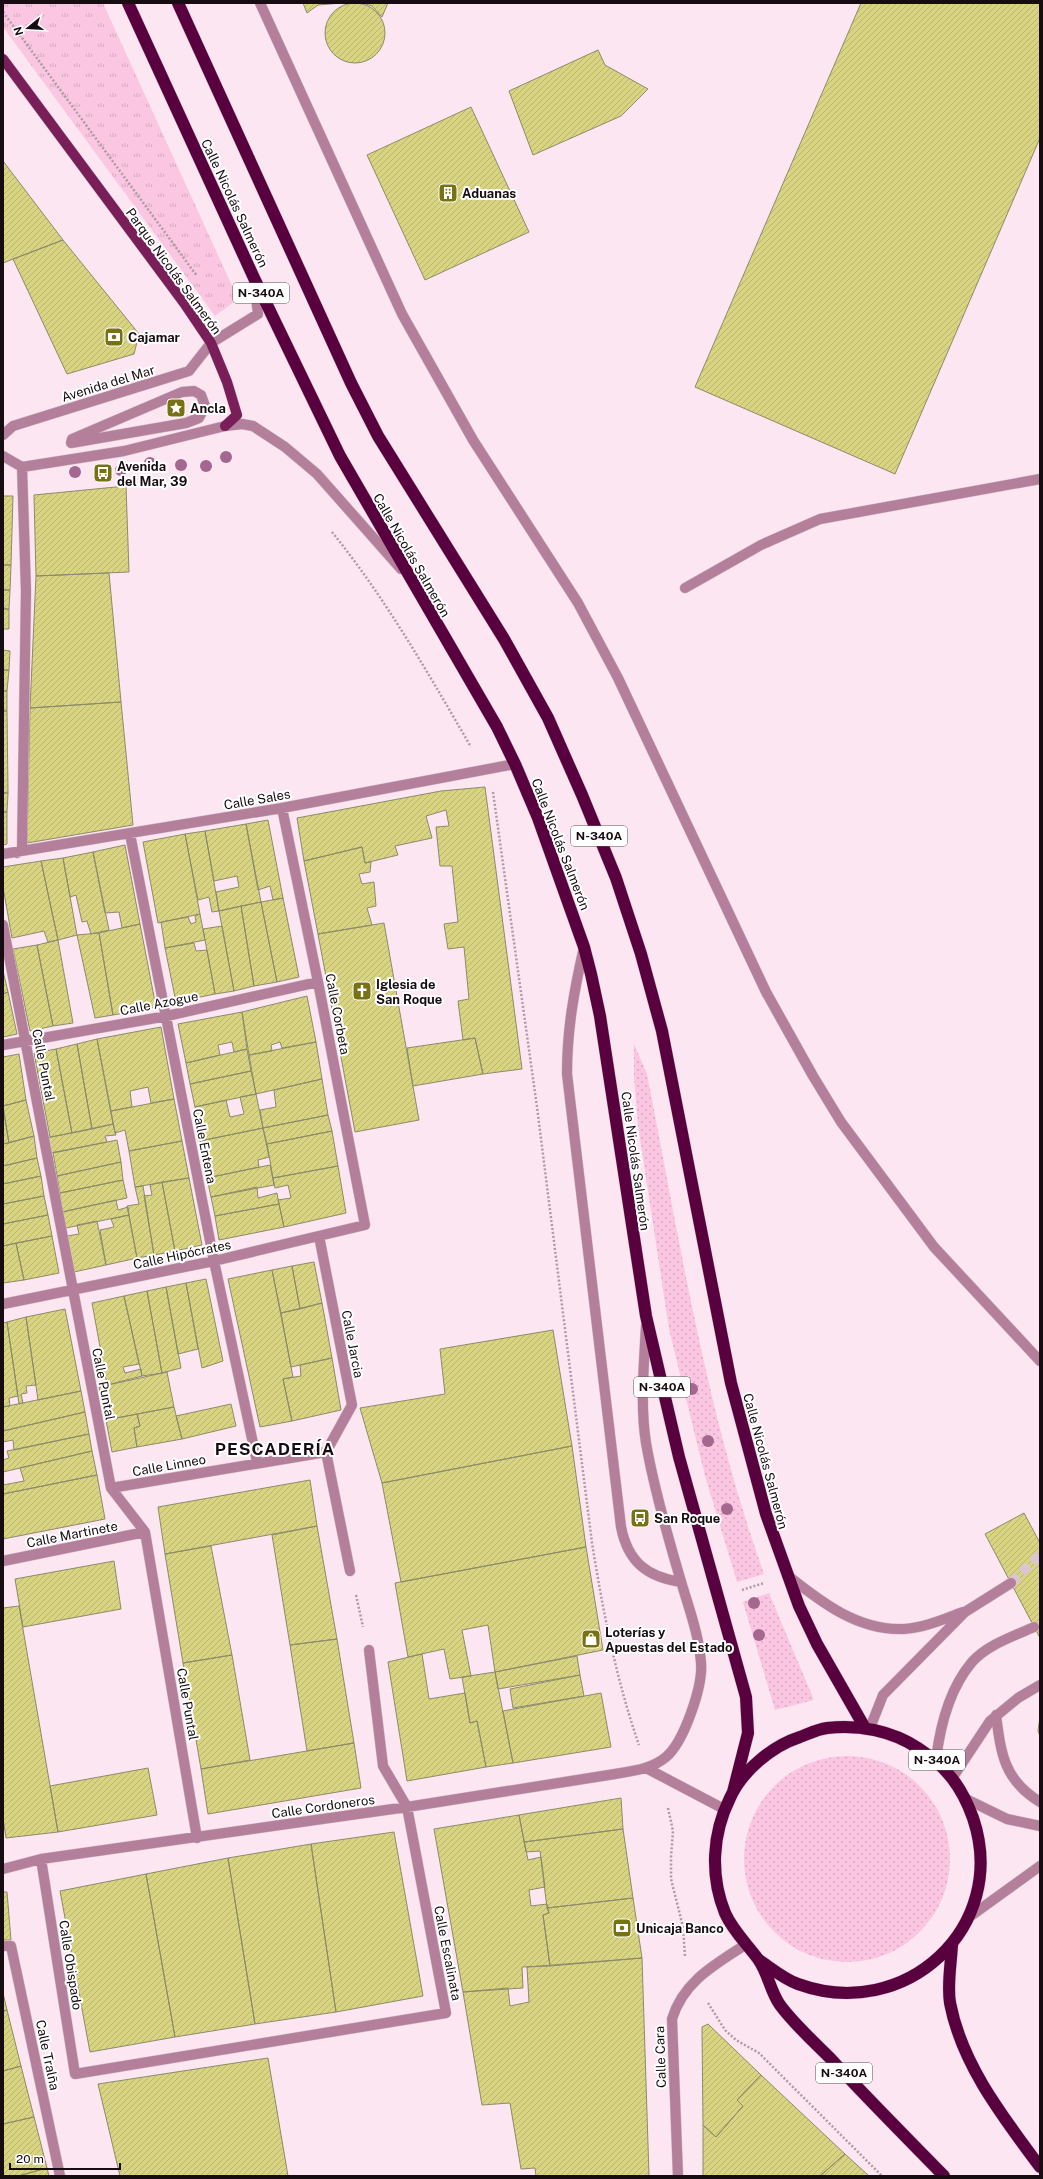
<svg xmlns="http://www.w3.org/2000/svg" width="1043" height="2179" font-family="'Public Sans',sans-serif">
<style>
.grass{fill:url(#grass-dots)}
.park{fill:url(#park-tufts)}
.building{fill:url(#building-hatch);stroke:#8c8b6a}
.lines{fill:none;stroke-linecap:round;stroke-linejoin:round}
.minor-tunnel{stroke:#dac5d0;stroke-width:10;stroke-dasharray:10 5;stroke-linecap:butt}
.minor-casing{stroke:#d7c3cd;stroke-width:11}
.major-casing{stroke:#d7c3cd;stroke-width:11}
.highway-casing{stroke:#d7c3cd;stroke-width:13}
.path{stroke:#ad9ba4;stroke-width:2.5;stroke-dasharray:2 2;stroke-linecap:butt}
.minor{stroke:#b47f9b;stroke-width:10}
.major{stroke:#791e58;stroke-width:10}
.highway{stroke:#59003e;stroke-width:12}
.tree{fill:#a46890}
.labels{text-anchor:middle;stroke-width:4;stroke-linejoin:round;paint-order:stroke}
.shield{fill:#fff;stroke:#5d5559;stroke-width:1}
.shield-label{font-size:12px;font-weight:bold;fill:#170c12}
.poi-label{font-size:13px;font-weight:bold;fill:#170c12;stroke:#fff;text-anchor:start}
.street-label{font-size:13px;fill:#170c12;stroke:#fff}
.district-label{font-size:17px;font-weight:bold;letter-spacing:1px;fill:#170c12;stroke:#fff}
</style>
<defs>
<pattern id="grass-dots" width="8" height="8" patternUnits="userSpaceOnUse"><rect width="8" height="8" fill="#fac6e1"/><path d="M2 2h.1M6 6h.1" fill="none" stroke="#d6a9c0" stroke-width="1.8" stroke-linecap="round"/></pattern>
<pattern id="park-tufts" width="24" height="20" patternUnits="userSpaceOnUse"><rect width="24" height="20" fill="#fac6e1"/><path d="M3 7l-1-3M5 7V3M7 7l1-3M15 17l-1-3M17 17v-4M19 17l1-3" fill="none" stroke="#d6a9c0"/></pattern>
<pattern id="building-hatch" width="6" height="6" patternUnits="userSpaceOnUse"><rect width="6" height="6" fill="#d8d481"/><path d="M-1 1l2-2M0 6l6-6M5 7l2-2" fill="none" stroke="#b9b56e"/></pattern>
</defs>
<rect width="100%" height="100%" fill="#fce6f1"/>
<path class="grass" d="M634,1044L647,1074C680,1242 706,1412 764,1574L737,1582L705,1476L669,1329L638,1125L634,1077Z
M769,1593L814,1700L775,1710L743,1602Z
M744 1859a103 103 0 1 1 206 0a103 103 0 1 1-206 0Z"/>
<path class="park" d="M3,3H103L238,299L215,316L3,27Z"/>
<path class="building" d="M325 33a30 30 0 1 1 60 0a30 30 0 1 1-60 0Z
M303,3H342L318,5L307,13Z
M363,3H388L382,17L372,6Z
M861,3H1040V138L895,474L695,387Z
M598,50L605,65L648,89L621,116L533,155L509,91Z
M471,107L529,232L425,280L367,155Z
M3,161L63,240L3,263Z
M63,240L139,334L134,354L67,374L13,259Z
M126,486L129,572L36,576L34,495Z
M3,496H13L11,565H3Z
M3,565H11L10,590H3Z
M109,573L121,702L30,708L36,576Z
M3,590H10L9,609H3Z
M3,609H9V629H3Z
M3,650L10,651L9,670H3Z
M3,670H9L7,691H3Z
M3,691H7V711H3Z
M121,702L133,825L27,843L30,708Z
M3,711H7L8,793H3Z
M485,787L522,1069L483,1074L475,1038L463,1040L458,1001L469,999L464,947L448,949L444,924L458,922L452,866H440L436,827L449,826L446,810L426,816L432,838L395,846L398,855L365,863L362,847L304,861L297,818L441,791Z
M3,793H8L7,812H3Z
M3,812H7V844L3,845Z
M268,820L283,898L273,900L270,886L258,890L246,824Z
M246,824L261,902L219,911L216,892L239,887L237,876L214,881L205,831Z
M205,831L219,911L212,912L209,897L198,900L185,834Z
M185,834L200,914L158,923L143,842Z
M125,845L140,924L122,928L119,912L105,913L93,852Z
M362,847L365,863L371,862L370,872L359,874L362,884L374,882L376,906L367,908L372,925L318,934L304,861Z
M93,852L109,930L91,934L87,921L82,922L76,895L70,897L63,858Z
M63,858L77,935L58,940L41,861Z
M41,861L58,940L48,942L44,931L12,938L3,887V867Z
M283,898L299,977L277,982L261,902Z
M261,902L277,982L254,986L241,906Z
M241,906L254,986L234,991L219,911Z
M200,914L205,940L165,948L161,922L188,917L191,924L196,922L195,916Z
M384,923L419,1120L355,1132L318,934Z
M140,924L156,1007L113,1015L99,933Z
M222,926L234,991L215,994L203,929Z
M99,933L113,1015L95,1018L77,935Z
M58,940L73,1023L53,1026L37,945Z
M194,943L196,951L207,950L215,994L176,1002L165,948Z
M37,945L53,1026L30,1031L13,949Z
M3,971L8,992L3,994Z
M8,992L17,1034L3,1037V994Z
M307,996L316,1042L282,1048L280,1042L271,1045L272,1051L249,1055L242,1012Z
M242,1012L247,1049L234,1052L232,1042L218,1045L220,1055L186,1063L178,1024Z
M161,1027L174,1099L151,1103L148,1087L130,1091L132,1107L111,1111L97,1039Z
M475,1038L483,1074L413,1086L407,1048Z
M97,1039L113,1124L92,1129L77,1044Z
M316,1042L322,1079L256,1094L249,1055Z
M77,1044L92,1129L72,1133L56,1049Z
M56,1049L72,1133L50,1137L34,1053Z
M247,1049L251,1071L190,1084L186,1063Z
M19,1054L26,1100L3,1106V1057Z
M251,1071L256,1094L195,1107L190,1084Z
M322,1079L328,1115L263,1128L260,1110L276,1107L274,1090Z
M256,1094L263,1128L200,1141L195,1107L226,1100L230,1117L244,1114L240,1097Z
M174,1099L182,1141L129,1151L125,1130L115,1133L111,1111Z
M26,1100L34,1136L9,1143L3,1106Z
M3,1108L9,1143L3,1144Z
M328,1115L332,1131L267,1144L263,1128Z
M113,1124L116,1135L105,1136L107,1142L50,1153L47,1138Z
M263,1128L269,1157L258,1160L259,1167L207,1178L200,1141Z
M332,1131L338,1166L273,1178L267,1144Z
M34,1136L37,1158L3,1166V1144Z
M117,1140L121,1162L57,1176L53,1153Z
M182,1141L189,1178L135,1187L129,1151Z
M37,1158L41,1176L3,1184V1166Z
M121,1162L123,1180L60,1193L57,1176Z
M270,1165L274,1185L211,1197L207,1178Z
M338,1166L346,1213L284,1227L278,1200L291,1198L288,1185L275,1188L273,1178Z
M41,1176L44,1196L3,1204V1184Z
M189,1178L202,1245L175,1251L162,1182Z
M123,1180L127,1198L62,1212L60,1193Z
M162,1182L175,1251L154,1255L144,1196L152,1195L150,1185Z
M143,1186L154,1255L137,1258L127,1206L139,1204L135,1187Z
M257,1187L258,1198L277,1193L279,1204L215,1216L211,1197Z
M44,1196L48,1215L3,1224V1204Z
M116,1200L118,1210L128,1207L129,1215L66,1228L62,1212Z
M279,1204L284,1227L219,1240L215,1216Z
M48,1215L52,1236L3,1246V1224Z
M129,1215L137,1258L106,1265L100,1230L114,1227L111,1219Z
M97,1221L106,1265L74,1272L67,1236L79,1234L77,1225Z
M52,1236L59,1273L24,1280L16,1243Z
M16,1243L24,1280L3,1283V1246Z
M314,1262L322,1303L300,1309L292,1266Z
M292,1266L300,1309L281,1313L272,1270Z
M272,1270L293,1377L283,1379L292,1421L260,1427L228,1279Z
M206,1279L223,1361L202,1368L186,1283Z
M186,1283L198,1349L178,1354L166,1287Z
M166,1287L181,1368L162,1373L147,1291Z
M147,1291L162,1373L142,1376L124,1296Z
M124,1296L139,1364L123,1367L125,1373L141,1369L142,1376L107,1385L92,1303Z
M322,1303L332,1358L291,1367L281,1313Z
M65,1309L81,1391L38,1400L26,1317Z
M26,1317L36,1385L26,1386L27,1393L21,1394L23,1403L19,1404L7,1322Z
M7,1322L18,1396L9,1398L10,1406L3,1407V1323Z
M553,1330L572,1446L382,1483L360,1408L445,1394L440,1349Z
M332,1358L341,1410L292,1421L283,1379L301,1376L300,1365Z
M167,1372L174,1407L106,1420L99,1387Z
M81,1391L85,1412L3,1431V1407Z
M231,1404L236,1426L182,1439L176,1416Z
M174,1407L182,1439L137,1447L134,1428L140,1426L137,1414Z
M85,1412L89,1434L14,1450L13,1440L3,1442V1431Z
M137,1414L140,1426L134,1428L137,1447L112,1452L106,1420Z
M89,1434L92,1451L3,1472V1460L9,1458L7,1451Z
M572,1446L586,1547L401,1582L382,1483Z
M92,1451L97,1475L3,1494V1485L24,1481L20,1468Z
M97,1475L105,1519L3,1539V1494Z
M310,1480L317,1526L165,1554L158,1507Z
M1024,1513L1040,1543V1638L985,1534Z
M317,1526L337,1639L290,1645L272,1535Z
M211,1546L232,1655L183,1663L165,1554Z
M586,1547L603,1650L495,1672L488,1625L462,1630L471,1676L450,1679L444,1649L408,1657L395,1583Z
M114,1561L121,1609L23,1627L15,1579Z
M19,1606L58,1832L6,1838L3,1818V1608Z
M337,1639L354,1743L307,1751L290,1645Z
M422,1654L429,1699L465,1693L470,1723L477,1721L486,1767L407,1781L388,1662Z
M232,1655L250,1760L201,1769L183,1663Z
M577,1656L580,1675L498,1689L495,1672Z
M495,1672L513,1763L486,1767L477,1721L470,1723L462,1677Z
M580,1675L584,1696L513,1708L510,1689Z
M601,1693L611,1747L513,1763L503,1711Z
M1040,1717V1736L1038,1731Z
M354,1743L361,1788L208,1814L201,1769Z
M148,1768L157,1815L58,1832L50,1786Z
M621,1798L623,1829L524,1842L519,1815Z
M519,1815L528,1860L541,1857L545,1887L529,1890L531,1906L547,1904L549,1913L543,1915L550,1966L522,1967L523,1988L463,1992L434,1829Z
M623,1829L633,1898L547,1908L540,1851L526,1852L524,1842Z
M394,1832L423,1996L336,2012L311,1844Z
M311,1844L336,2012L255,2024L228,1858Z
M228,1858L255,2024L175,2037L146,1874Z
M146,1874L175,2037L90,2052L60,1891Z
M3,1892H7L11,1940H3Z
M633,1898L642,1958L550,1966L543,1915L549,1913L547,1908Z
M642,1958L649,2176H536L535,2168L521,2169L510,2103L482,2105L463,1992L508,1988L510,2006L529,2002L527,1967Z
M3,1993L7,2010L3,2011Z
M7,2010L21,2066L3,2071V2011Z
M708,2024L761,2075L737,2100L743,2106L716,2137L703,2125L702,2027Z
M268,2058L288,2176H120L98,2084Z
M21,2066L34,2117L3,2124V2071Z
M761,2075L845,2154L820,2176H703V2125L716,2137L743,2106L737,2100Z
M34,2117L47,2168L18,2176H3V2124Z
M845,2154L869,2176H820Z
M47,2168L49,2176H18Z"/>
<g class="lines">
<path class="minor-tunnel" d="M1011,1583L1040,1555"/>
<defs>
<path id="minor" d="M260,3L402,314L473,440L578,603L618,678L766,992L813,1076L841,1122L934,1247L1040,1361
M194,391L201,395L205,406L199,418L186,423L71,443L72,439L182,392Z
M3,435L13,426L189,371L211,343L258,314L254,282
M3,456L22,467L124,451L225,426L242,424L253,426L285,447L317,474L401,569
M685,588L761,545L820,519L1040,479
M130,834L214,1261L257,1462
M17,853L22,850L26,591L22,467
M3,854L282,808L515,764
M3,925L111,1488L145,1532L197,1838
M584,947C574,991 567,1029 567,1074L621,1527C628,1562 647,1577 681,1582
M3,1045L167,1016L318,982
M319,1236L352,1405L326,1452
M3,1304L214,1261L365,1225L318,982L282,808
M326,1452L350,1571
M111,1488L326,1452
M3,1561L145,1532
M787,1575C821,1602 858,1631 904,1629C924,1628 944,1619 963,1612
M996,1715C1001,1754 1004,1780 1040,1802
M870,1728L883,1695L965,1612L1011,1583
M936,1760C940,1726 950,1688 972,1662C987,1645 1014,1636 1034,1627
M646,1768L724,1809
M953,1777L990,1721L1018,1698L1040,1685
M966,1799L1007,1819L1040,1826
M41,1859L75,2074L446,2013L407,1807L383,1766L369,1650
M3,1869L41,1859L407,1807L615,1774C632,1771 652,1769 666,1757C684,1742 703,1686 701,1663C699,1634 688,1606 680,1578C667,1534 654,1489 646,1443C640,1405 644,1365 646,1326
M968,1918L1040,1866
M3,1946H11L60,2176
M678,2176L672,2019C683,1982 714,1965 745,1945"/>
<path id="major" d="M3,59L184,303L211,343L227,382L237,415L225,426"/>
<path id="highway" d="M128,3L254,278L340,456L497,727L515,764L538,818L584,947L591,974L600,1016L646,1316L679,1457L746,1697L748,1733L733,1792
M178,3L351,383L378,436L504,639L548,718L582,795L616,878L641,954L662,1031L731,1383L766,1514L799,1606L817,1644L865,1728
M952,1945C951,1964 947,1985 950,2003C962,2065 1003,2117 1040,2167
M759,1960C771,1968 784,1979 798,1984C905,2023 1010,1927 973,1818C962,1787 946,1766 918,1748C892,1731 859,1724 827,1728C818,1729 808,1734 800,1737C772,1746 742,1771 730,1798C712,1834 710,1876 725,1913C733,1931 747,1944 758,1959C768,1972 770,1991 780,2005C794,2024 813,2041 830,2058C867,2098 906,2137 944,2176"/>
</defs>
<use href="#minor" class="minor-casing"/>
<use href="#major" class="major-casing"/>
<use href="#highway" class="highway-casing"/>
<path class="path" d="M3,12L197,276
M332,532C386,599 428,673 471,747
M493,792L537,1107L592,1543C603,1611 616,1679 639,1745
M742,1590L764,1583
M356,1595L363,1627
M668,1808L673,1831L671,1857V1879L683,1927L685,1956
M708,2003L725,2030L736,2040L759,2053L882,2176"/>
<use href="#minor" class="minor"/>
<use href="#major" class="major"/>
<use href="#highway" class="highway"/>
</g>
<g class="tree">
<circle cx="226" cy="457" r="6"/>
<circle cx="150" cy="463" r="6"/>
<circle cx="181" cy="465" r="6"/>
<circle cx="206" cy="466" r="6"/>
<circle cx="121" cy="470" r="6"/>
<circle cx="75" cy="472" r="6"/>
<circle cx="692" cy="1389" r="6"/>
<circle cx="708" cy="1441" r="6"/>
<circle cx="727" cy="1509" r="6"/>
<circle cx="754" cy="1603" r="6"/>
<circle cx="759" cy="1635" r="6"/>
</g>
<defs>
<symbol id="building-square" viewBox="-11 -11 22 22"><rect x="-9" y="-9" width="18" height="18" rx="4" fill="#777214" stroke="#fff"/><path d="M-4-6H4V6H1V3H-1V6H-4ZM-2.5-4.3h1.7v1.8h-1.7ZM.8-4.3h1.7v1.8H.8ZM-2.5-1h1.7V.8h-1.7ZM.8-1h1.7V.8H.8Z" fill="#fff"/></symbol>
<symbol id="bank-square" viewBox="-11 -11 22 22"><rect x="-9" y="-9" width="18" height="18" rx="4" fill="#777214" stroke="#fff"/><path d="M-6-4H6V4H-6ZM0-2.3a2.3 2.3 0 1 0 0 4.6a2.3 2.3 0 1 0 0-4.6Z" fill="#fff"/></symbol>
<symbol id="sight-square" viewBox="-11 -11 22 22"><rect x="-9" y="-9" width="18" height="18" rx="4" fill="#777214" stroke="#fff"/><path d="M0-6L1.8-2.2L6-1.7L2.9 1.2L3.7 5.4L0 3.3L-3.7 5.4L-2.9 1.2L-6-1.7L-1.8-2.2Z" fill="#fff"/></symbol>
<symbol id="bus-square" viewBox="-11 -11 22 22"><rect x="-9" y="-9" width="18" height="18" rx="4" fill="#777214" stroke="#fff"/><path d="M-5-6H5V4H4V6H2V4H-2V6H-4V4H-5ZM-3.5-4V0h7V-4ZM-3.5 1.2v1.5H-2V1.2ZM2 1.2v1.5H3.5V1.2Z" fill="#fff"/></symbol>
<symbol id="church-square" viewBox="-11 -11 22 22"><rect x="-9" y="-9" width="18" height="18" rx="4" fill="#777214" stroke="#fff"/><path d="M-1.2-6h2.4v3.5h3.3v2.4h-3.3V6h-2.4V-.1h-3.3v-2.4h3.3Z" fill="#fff"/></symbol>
<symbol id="shop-square" viewBox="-11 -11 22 22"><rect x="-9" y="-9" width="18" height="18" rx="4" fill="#777214" stroke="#fff"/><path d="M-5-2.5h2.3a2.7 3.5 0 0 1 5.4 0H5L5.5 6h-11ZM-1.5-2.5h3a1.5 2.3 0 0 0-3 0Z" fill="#fff"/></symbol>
</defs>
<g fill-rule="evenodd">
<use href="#building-square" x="437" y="182" width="22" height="22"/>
<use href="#bank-square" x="103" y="326" width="22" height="22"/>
<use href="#sight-square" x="165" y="397" width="22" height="22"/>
<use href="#bus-square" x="92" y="462" width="22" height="22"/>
<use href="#church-square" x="351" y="980" width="22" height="22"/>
<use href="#bus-square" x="629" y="1507" width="22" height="22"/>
<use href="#shop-square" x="580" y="1628" width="22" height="22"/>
<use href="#bank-square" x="611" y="1917" width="22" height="22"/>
</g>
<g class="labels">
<g class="shield">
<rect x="233" y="283" width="56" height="20" rx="3"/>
<rect x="571" y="826" width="56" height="20" rx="3"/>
<rect x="634" y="1377" width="56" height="20" rx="3"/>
<rect x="909" y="1750" width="56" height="20" rx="3"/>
<rect x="816" y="2063" width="56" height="20" rx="3"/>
</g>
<g class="shield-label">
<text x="261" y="297">N-340A</text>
<text x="599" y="840">N-340A</text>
<text x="662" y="1391">N-340A</text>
<text x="937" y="1764">N-340A</text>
<text x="844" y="2077">N-340A</text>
</g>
<g class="poi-label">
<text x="462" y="198">Aduanas</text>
<text x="128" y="342">Cajamar</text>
<text x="190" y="413">Ancla</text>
<text x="117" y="471">Avenida<tspan x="117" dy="15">del Mar, 39</tspan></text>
<text x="376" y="989">Iglesia de<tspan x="376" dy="15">San Roque</tspan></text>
<text x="654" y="1523">San Roque</text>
<text x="605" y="1637">Loterías y<tspan x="605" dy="15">Apuestas del Estado</tspan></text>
<text x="636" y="1933">Unicaja Banco</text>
</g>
<g class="street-label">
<text transform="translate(235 203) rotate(65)" y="5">Calle Nicolás Salmerón</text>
<text transform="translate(174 271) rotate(54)" y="5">Parque Nicolás Salmerón</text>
<text transform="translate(108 383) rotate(-17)" y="5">Avenida del Mar</text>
<text transform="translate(412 555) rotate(60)" y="5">Calle Nicolás Salmerón</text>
<text transform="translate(257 799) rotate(-10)" y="5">Calle Sales</text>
<text transform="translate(561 844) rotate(69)" y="5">Calle Nicolás Salmerón</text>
<text transform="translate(159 1003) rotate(-11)" y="5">Calle Azogue</text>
<text transform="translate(338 1014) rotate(79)" y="5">Calle Corbeta</text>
<text transform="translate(44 1065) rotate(79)" y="5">Calle Puntal</text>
<text transform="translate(205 1146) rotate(79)" y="5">Calle Entena</text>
<text transform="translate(636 1161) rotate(82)" y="5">Calle Nicolás Salmerón</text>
<text transform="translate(182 1254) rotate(-12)" y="5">Calle Hipócrates</text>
<text transform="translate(353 1344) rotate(79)" y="5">Calle Jarcia</text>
<text transform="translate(104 1384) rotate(79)" y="5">Calle Puntal</text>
<text transform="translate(766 1461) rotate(75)" y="5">Calle Nicolás Salmerón</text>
<text transform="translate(169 1465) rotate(-10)" y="5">Calle Linneo</text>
<text transform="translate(72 1534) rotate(-11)" y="5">Calle Martinete</text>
<text transform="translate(188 1704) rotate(80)" y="5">Calle Puntal</text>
<text transform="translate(323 1806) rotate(-8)" y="5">Calle Cordoneros</text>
<text transform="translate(448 1953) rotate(79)" y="5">Calle Escalinata</text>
<text transform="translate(71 1965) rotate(81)" y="5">Calle Obispado</text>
<text transform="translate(48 2055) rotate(78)" y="5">Calle Tralña</text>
<text transform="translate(660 2057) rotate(-92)" y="5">Calle Cara</text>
</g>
<g class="district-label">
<text x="275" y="1455">PESCADERÍA</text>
</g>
</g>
<rect width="1043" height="2179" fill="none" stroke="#170c12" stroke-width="8"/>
<g transform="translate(28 28) rotate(252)" stroke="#ffffff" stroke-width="3" paint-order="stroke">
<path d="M0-3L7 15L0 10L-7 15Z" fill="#170c12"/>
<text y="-6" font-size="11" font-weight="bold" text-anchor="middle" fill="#170c12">N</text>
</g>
<path d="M10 2163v6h110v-6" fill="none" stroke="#170c12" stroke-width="2"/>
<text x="16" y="2163" font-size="12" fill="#170c12" stroke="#ffffff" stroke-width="3" paint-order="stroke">20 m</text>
</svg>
